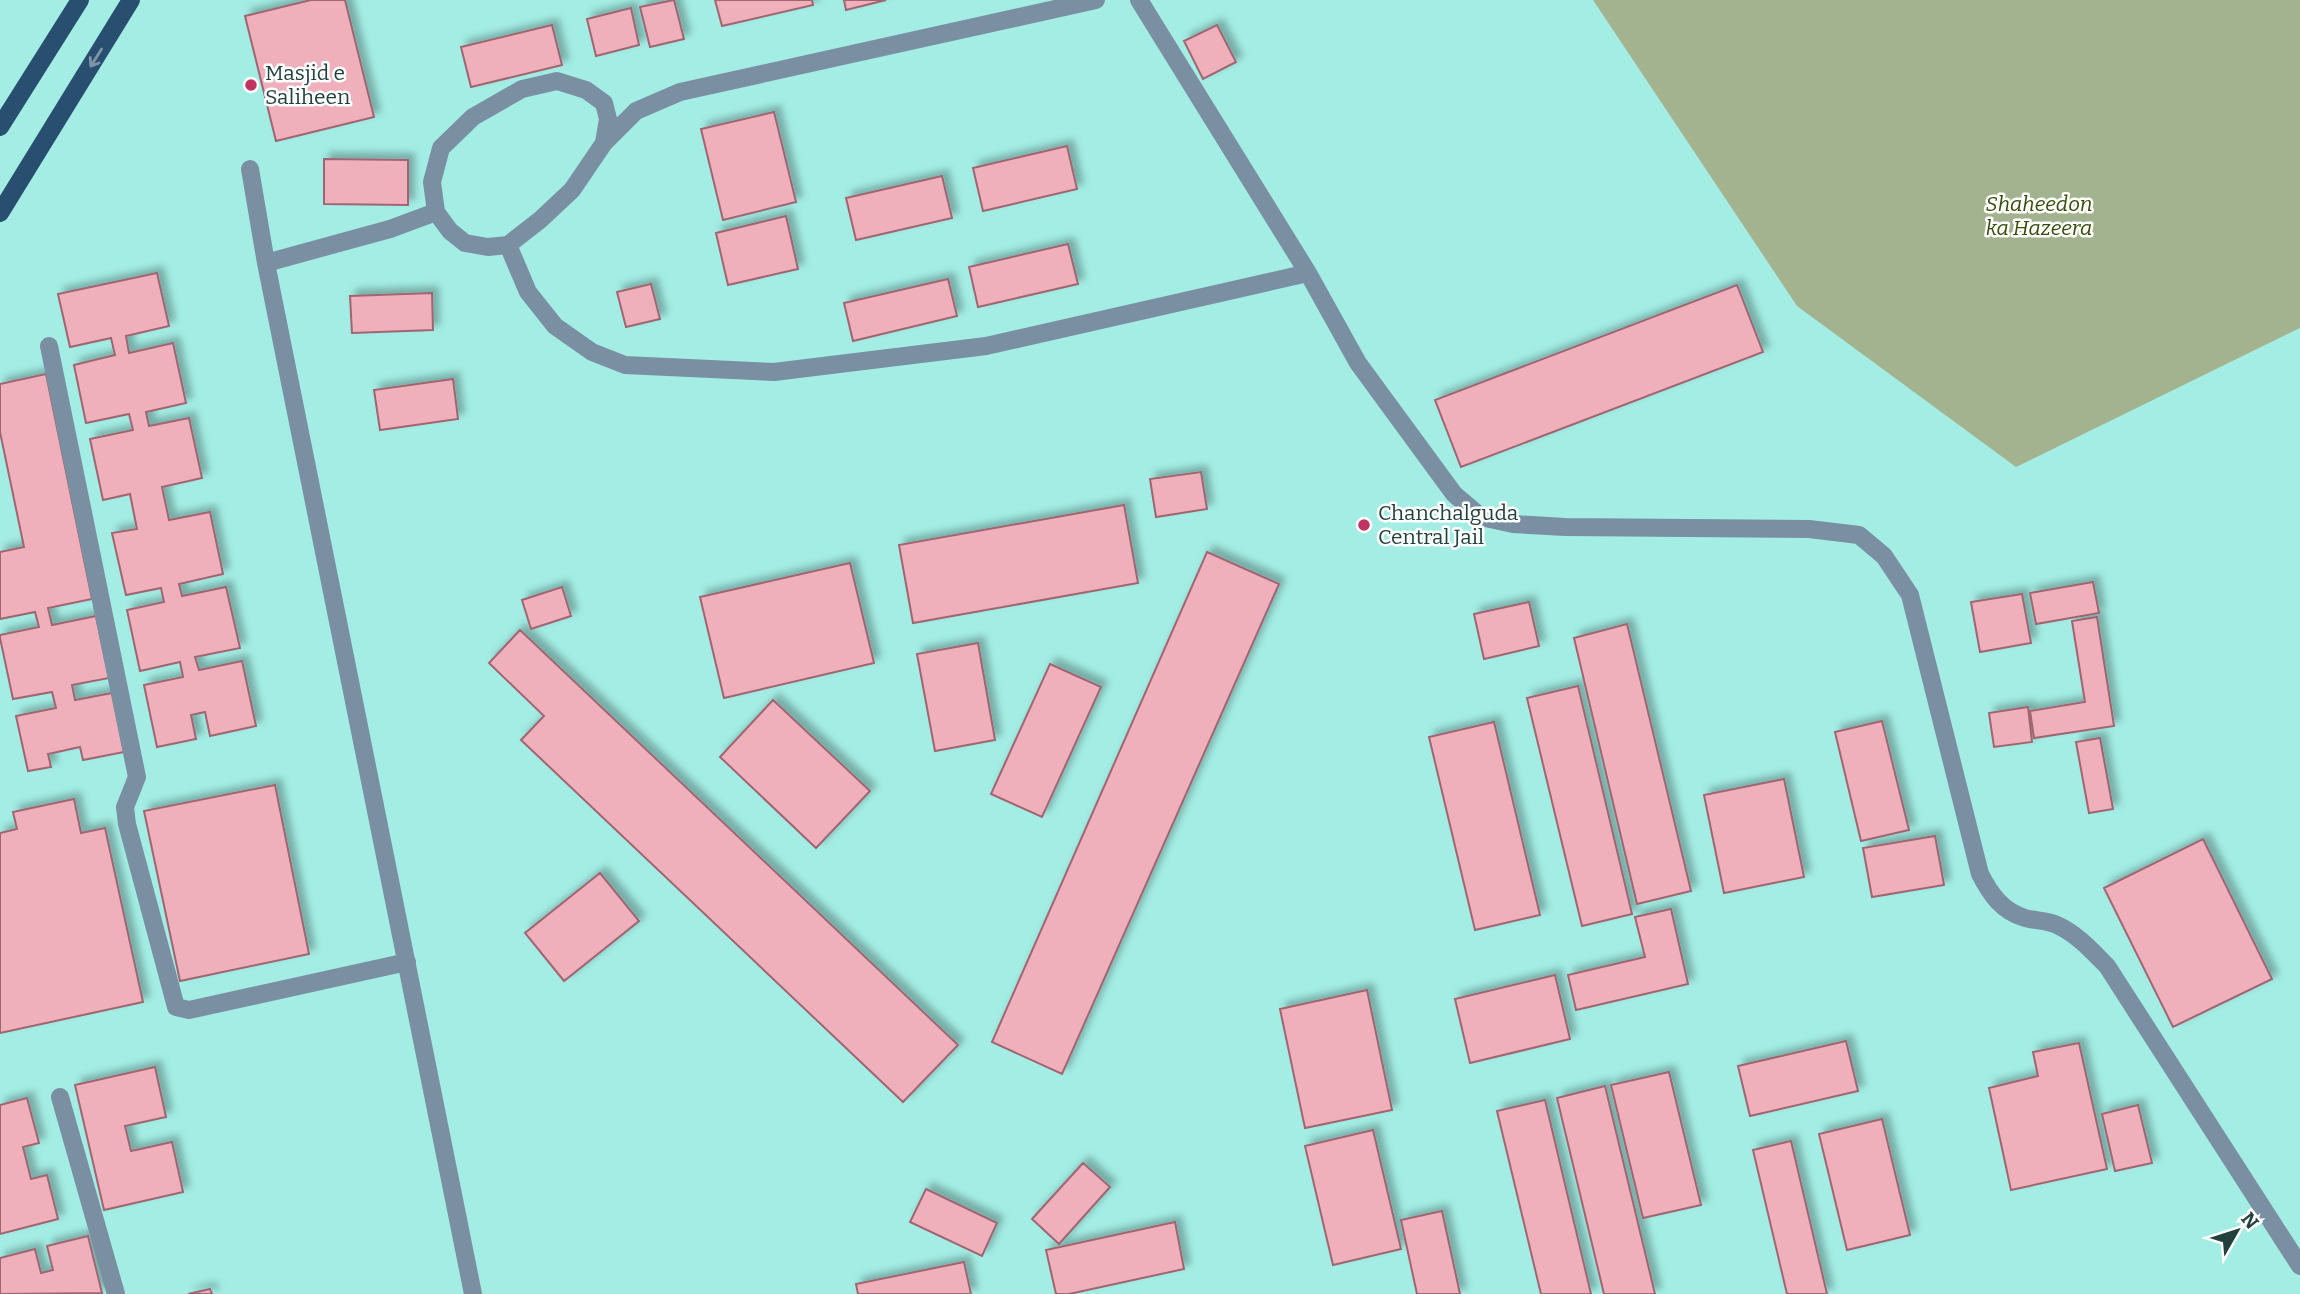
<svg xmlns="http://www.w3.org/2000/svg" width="2300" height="1294" font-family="Bitter,serif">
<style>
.green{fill:#a4b38f}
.building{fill:#efb0bc;stroke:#9f6672;stroke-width:2;filter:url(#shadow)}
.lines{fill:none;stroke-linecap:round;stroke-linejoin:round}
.minor{stroke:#7a8fa2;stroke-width:18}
.major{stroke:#284f6f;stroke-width:18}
.oneway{stroke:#7e95a8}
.poi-dot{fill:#c13361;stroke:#fefefe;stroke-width:2.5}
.labels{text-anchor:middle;stroke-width:5;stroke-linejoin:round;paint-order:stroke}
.poi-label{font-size:21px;fill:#22413d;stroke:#fefefe;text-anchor:start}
.park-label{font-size:21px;font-style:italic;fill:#364b09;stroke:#fefefe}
</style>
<defs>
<filter id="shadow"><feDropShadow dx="6" dy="-6" stdDeviation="3.5" flood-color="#0004"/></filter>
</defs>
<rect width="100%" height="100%" fill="#a3ede4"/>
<path class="green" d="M1593,0H2300V328L2016,467L1797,306Z"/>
<path class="building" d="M311,0H345L374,117L276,141L245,16Z
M674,0L684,39L650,47L640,7Z
M715,0H812L813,5L722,26Z
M844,0H886L846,10Z
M631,8L639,45L596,56L587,19Z
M552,25L562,65L471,87L461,47Z
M1217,25L1236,62L1203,79L1184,41Z
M774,112L796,202L723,220L701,129Z
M1067,146L1077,189L983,211L973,168Z
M324,159L408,160V205L324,204Z
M942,176L952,218L856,240L846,198Z
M786,216L798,269L728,285L716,233Z
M1068,244L1078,284L978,307L969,267Z
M157,273L169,326L126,336L129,353L173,343L186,403L146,412L149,426L189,418L202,478L162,487L169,520L210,512L223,574L179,584L182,596L226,587L240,648L195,657L199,670L242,661L256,726L210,736L205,712L191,715L196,739L157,747L144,685L183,677L180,662L140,671L127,610L164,602L161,588L126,595L112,533L137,529L130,494L103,500L90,439L133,430L129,414L86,423L74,365L115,355L111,338L70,347L58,294Z
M948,279L957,316L853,341L844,303Z
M651,284L660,319L626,327L617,292Z
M1737,285L1763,352L1461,467L1435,400Z
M432,293L433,330L352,333L350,296Z
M46,374L92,599L48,608L52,625L96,616L109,678L72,685L75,700L112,693L124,752L83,760L80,747L48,754L51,767L28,771L16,716L56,708L52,692L13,699L0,638V635L39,627L35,612L0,619V552L24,547L0,432V384Z
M453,379L458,419L380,430L374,390Z
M1201,472L1207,509L1156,517L1150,479Z
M1124,505L1138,583L913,623L899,545Z
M1207,552L1279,584L1062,1074L992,1042Z
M850,563L874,663L724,698L700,597Z
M2093,582L2099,613L2036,624L2030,593Z
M562,587L571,616L531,629L522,600Z
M2022,594L2031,643L1980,652L1971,602Z
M1529,602L1539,646L1484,659L1474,614Z
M2097,617L2114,726L2034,738L2030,711L2085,702L2072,621Z
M1627,624L1691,891L1637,904L1574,638Z
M520,630L958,1045L903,1102L521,740L544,716L489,663Z
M978,643L995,740L935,751L917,654Z
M1050,664L1101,687L1042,817L991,794Z
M1578,686L1632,914L1582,926L1527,698Z
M773,700L870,791L816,848L720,757Z
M2028,707L2032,742L1994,747L1989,713Z
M1882,721L1909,830L1861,841L1835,732Z
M1494,722L1540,915L1475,930L1429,737Z
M2100,738L2113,809L2089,813L2076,742Z
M1784,779L1804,877L1724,893L1704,795Z
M275,785L309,954L180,981L144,811Z
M74,799L81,833L105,828L143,1002L0,1033V833L17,829L13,812Z
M1935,836L1944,885L1872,897L1863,848Z
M2203,839L2272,979L2173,1027L2104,888Z
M600,873L639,921L564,981L525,933Z
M1671,909L1688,984L1576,1010L1568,975L1645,957L1635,917Z
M1555,975L1570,1039L1470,1063L1455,999Z
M1367,990L1392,1110L1305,1128L1280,1009Z
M1846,1041L1858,1091L1750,1116L1738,1066Z
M2079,1043L2107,1169L2011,1190L1989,1088L2038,1076L2033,1052Z
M155,1067L166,1117L125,1126L131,1151L172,1142L183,1192L104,1210L75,1085Z
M1669,1072L1701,1205L1643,1218L1611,1085Z
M1605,1086L1655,1294H1604L1557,1098Z
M27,1098L39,1143L23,1147L31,1179L47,1175L58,1219L0,1234V1105Z
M1545,1100L1591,1294H1541L1497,1111Z
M2138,1105L2152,1163L2115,1171L2102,1114Z
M1882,1119L1910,1235L1847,1250L1819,1134Z
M1373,1130L1401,1249L1333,1265L1305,1146Z
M1791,1141L1827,1294H1787L1753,1150Z
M1083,1163L1110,1187L1059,1244L1032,1219Z
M926,1189L997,1223L982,1256L910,1222Z
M1442,1211L1460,1294H1417L1401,1220Z
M1175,1222L1184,1269L1069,1294H1056L1046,1250Z
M88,1236L102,1293L0,1294V1258L35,1249L41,1273L53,1270L47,1246Z
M964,1262L971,1294H858L856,1284Z
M210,1289L212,1294H188Z"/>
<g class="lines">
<path class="minor" d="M1139,0L1308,273L1358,363L1454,494L1481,517L1513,524L1565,527L1809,529L1859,535L1884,556L1910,595L1980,874C1991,895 2002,911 2025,918C2035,921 2047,920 2057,925C2077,934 2092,951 2107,966L2300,1266
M250,169L266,263L473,1294
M436,212L432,182L441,148L473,117L522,89L557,81L586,90L604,103L608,119L604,143
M508,245L528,292L555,326L592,352L625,365L774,372L986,346L1308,273
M266,263L390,229L436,212L450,231L465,243L488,247L508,245L540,220L572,190L604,143L636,111L680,92L1096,0
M49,346L137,777L125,807L127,824L176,1007L189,1010L407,962
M60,1097L116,1294"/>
<path class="major" d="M0,127L80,0
M0,213L131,0"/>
</g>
<defs><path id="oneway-shaft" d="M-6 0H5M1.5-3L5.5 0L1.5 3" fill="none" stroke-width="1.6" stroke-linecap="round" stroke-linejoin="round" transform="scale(1.75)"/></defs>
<use class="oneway" href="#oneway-shaft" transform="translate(96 58) rotate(122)"/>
<g class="poi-dot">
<circle cx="251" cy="85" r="7"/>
<circle cx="1364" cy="525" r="7"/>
</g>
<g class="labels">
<g class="poi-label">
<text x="265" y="80">Masjid e<tspan x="265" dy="24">Saliheen</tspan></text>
<text x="1378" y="520">Chanchalguda<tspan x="1378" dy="24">Central Jail</tspan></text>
</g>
<g class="park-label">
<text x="2039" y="211">Shaheedon<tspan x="2039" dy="24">ka Hazeera</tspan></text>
</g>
</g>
<g transform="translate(2237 1231) rotate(51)" stroke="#fefefe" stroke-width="5" paint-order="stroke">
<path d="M0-5L12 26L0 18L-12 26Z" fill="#22413d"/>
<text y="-10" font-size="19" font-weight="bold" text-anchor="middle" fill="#22413d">N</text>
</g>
</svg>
